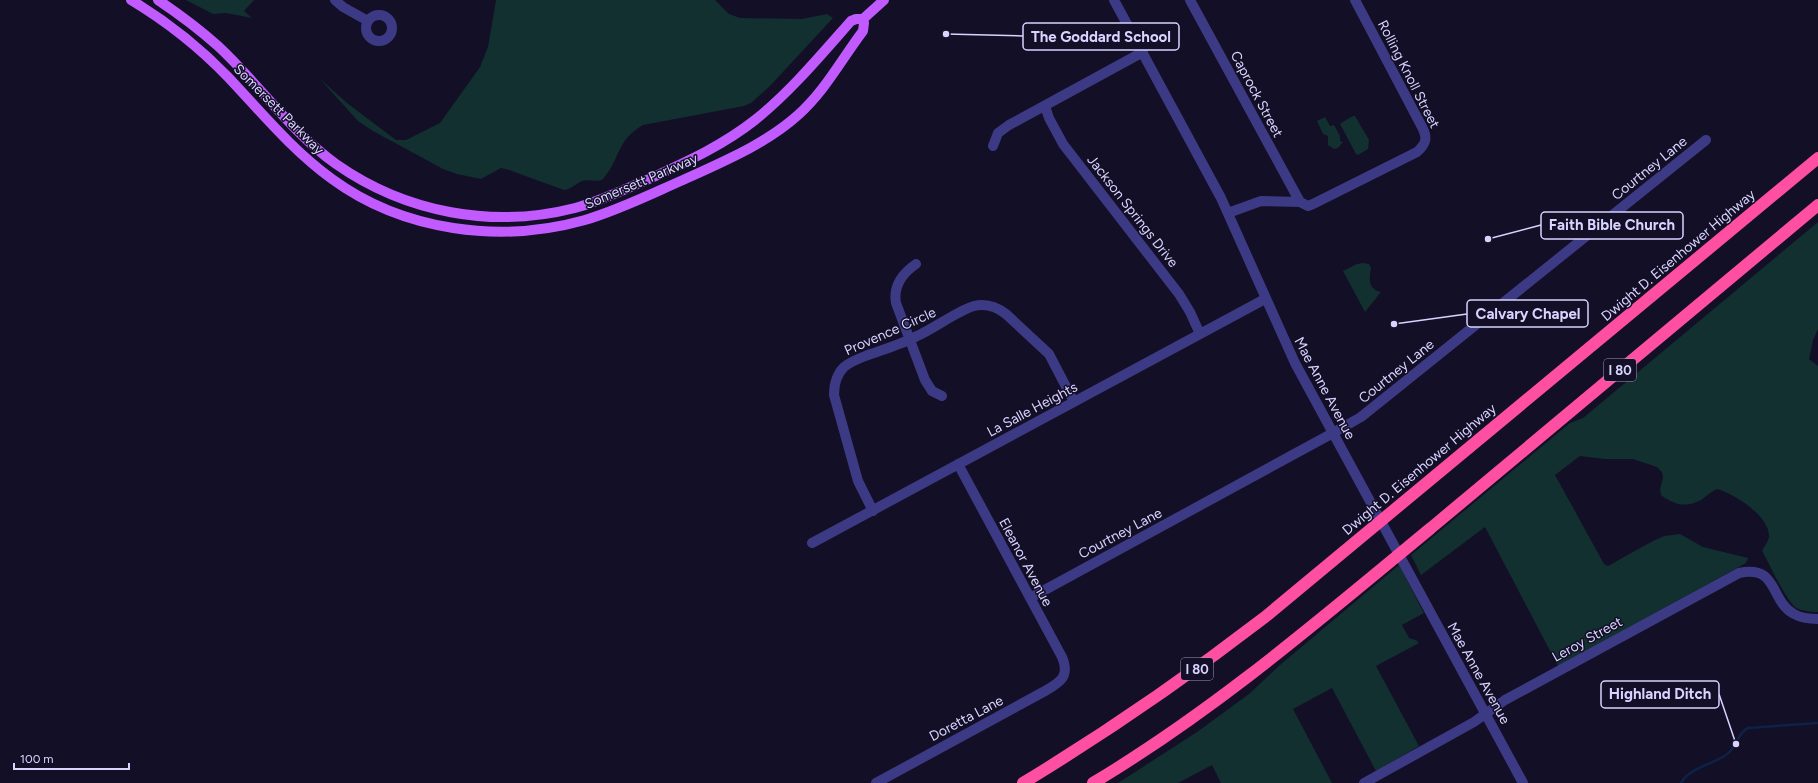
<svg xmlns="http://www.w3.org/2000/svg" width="1818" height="783" font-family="Figtree,sans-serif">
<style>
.green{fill:#12302f}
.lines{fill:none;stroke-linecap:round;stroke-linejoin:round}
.stream{stroke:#0c2248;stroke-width:2.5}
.minor{stroke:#3d3a85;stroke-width:10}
.major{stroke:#c25bff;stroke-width:10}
.highway{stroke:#ff4fa3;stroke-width:12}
.labels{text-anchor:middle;stroke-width:3;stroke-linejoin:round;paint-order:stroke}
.shield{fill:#130f26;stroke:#9e99be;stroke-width:1}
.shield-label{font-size:13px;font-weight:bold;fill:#d9d4ff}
.street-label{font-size:14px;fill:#d9d4ff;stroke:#130f26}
.leader{fill:none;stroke:#d9d4ff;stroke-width:1.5}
.callout-dot{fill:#d9d4ff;stroke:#130f26;stroke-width:1.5}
.callout{fill:#130f26;stroke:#d9d4ff;stroke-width:1.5}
.callout-label{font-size:15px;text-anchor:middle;font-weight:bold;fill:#d9d4ff}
</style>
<rect width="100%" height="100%" fill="#130f26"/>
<path class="green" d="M186,0H254L244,11L252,18L226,13L213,14Z
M496,0H715L729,14L740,18L802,19L827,14L833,18L769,87L751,103L744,106L643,125C616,140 620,161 602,180C595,182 589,179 582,181C575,184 572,189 564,190L509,170L501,168L481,179L457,174L443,169L373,131L358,121L319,78L347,103L396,140H406L440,123L480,67L488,47Z
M1353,116H1355L1369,140L1368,149L1358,155L1356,154L1340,124L1341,123Z
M1325,117L1330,126L1334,125L1340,136V141L1343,142L1338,148L1334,149L1328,145V136L1323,134L1317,121Z
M1818,222V329L1813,340L1809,359L1818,366V612C1812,612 1802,611 1796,608C1786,601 1769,563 1762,551C1764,546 1769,541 1769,536C1769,516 1735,494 1717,489C1710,492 1707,496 1701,500C1686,508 1674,505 1661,495L1660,489L1663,478L1662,472L1657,467L1633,459H1605L1580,456L1555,475L1604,564L1608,566L1651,542L1664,536L1680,534L1703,547L1748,558L1746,563L1558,666L1485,527L1421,575L1411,555L1570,423L1583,418Z
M1363,263L1369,264L1371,268C1369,279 1368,289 1381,292L1365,312L1343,271L1357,264Z
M1399,565L1424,613L1402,625L1409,638L1416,640L1419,643L1376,666L1419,746L1376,771L1332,688L1293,709L1332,783H1221L1212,765L1178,783H1118L1197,732L1249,694L1280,665Z"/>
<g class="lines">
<path class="stream" d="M1681,783C1689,768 1713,764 1726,755C1737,748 1737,733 1748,728L1818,723"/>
<path class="minor" d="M335,0L343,7L368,21
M1114,0L1221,198L1295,363L1523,783
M1190,0L1300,202
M366 28a13 13 0 1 1 26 0a13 13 0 1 1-26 0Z
M1045,106L1049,118L1063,144L1179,294L1190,312L1200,334
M993,146L998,133L1009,125L1143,52
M1228,213L1261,201L1300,202L1308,206L1313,204L1417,152C1426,144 1428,138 1422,127L1355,0
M916,264C903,273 893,286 896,303L925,380L932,391L942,396
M873,511L858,481L834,395C834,385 836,375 844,367C851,361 860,358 868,355C885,349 902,344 917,336C935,328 957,311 974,306C986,303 997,307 1006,314L1049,354L1074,402
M812,543L1265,299
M1030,598L1333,433L1361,417L1706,140
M876,783L1045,691C1061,682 1070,676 1062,657L958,464
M1364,783L1474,722L1505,700L1739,573C1779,565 1769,600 1794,614C1801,618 1810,619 1818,619"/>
<path class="major" d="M131,0C166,21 199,47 228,77C261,112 292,150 332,179C403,231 500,244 585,220C619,210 651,194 683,180C722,162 766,144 798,115C825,91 841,60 863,31L864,23L863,19
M158,0C179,14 199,29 218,46C259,84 291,132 336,164C406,213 493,229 575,208C601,201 625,189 649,179C686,162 722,146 755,120C790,92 821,55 851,21L856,19H863
M863,19L884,0"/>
<path class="highway" d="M1023,783C1107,732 1187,677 1265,617L1818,158
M1093,783C1215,710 1322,618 1431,528C1560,420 1689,312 1818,205"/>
</g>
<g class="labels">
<g class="shield">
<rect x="1604" y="359" width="32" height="22" rx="3"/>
<rect x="1181" y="658" width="32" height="22" rx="3"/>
</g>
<g class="shield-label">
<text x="1620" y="375">I 80</text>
<text x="1197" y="674">I 80</text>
</g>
<g class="street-label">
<text transform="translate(1409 74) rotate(63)" y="5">Rolling Knoll Street</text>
<text transform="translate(1257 94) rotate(62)" y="5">Caprock Street</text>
<text transform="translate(279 109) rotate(45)" y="5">Somersett Parkway</text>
<text transform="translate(1649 168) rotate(-39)" y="5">Courtney Lane</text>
<text transform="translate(641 181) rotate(-23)" y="5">Somersett Parkway</text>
<text transform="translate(1133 211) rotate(52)" y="5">Jackson Springs Drive</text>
<text transform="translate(1678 255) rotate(-40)" y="5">Dwight D. Eisenhower Highway</text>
<text transform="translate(890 331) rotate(-24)" y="5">Provence Circle</text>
<text transform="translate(1396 371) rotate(-39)" y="5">Courtney Lane</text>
<text transform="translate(1325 388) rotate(62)" y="5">Mae Anne Avenue</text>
<text transform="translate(1032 409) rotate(-28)" y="5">La Salle Heights</text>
<text transform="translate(1419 469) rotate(-40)" y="5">Dwight D. Eisenhower Highway</text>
<text transform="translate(1120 533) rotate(-28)" y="5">Courtney Lane</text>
<text transform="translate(1026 562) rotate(62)" y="5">Eleanor Avenue</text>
<text transform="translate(1587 639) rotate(-29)" y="5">Leroy Street</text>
<text transform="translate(1479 673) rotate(61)" y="5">Mae Anne Avenue</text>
<text transform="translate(966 718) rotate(-28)" y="5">Doretta Lane</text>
</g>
</g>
<path class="leader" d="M946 34L1023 36M1488 239L1541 225M1394 324L1467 314M1736 744L1719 694"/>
<g class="callout-dot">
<circle cx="946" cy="34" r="4"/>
<circle cx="1488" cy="239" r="4"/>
<circle cx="1394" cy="324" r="4"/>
<circle cx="1736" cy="744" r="4"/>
</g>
<g class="callout">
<rect x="1023" y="23" width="156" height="27" rx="4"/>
<rect x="1541" y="212" width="142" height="27" rx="4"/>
<rect x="1467" y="300" width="121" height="27" rx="4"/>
<rect x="1601" y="681" width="118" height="27" rx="4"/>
</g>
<g class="callout-label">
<text x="1101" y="42">The Goddard School</text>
<text x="1612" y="230">Faith Bible Church</text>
<text x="1528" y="319">Calvary Chapel</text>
<text x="1660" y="699">Highland Ditch</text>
</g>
<path d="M14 763v6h115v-6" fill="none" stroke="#d9d4ff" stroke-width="2"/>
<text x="20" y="763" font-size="12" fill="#d9d4ff" stroke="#130f26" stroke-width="3" paint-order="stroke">100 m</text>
</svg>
